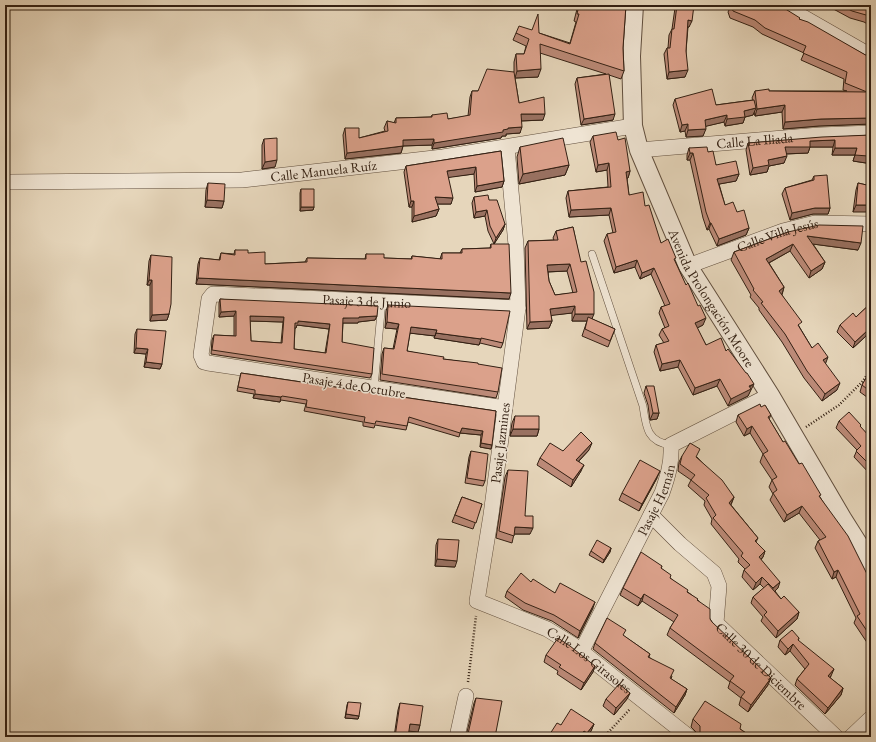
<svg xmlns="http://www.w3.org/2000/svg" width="876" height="742" font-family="'EB Garamond',serif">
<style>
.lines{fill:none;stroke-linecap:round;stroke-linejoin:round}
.service-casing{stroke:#604e3d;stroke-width:8}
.minor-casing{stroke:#604e3d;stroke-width:16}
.tertiary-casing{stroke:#604e3d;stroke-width:20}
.path{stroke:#332013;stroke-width:2.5;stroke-dasharray:1 2;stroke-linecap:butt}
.service{stroke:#efe4d3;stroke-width:7}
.minor{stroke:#efe4d3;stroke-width:15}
.tertiary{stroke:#efe4d3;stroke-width:18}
.wall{fill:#bc8a78;stroke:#332013;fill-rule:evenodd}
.shaded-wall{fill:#997161;stroke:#332013}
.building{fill:#dba18b;stroke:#332013;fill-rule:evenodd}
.labels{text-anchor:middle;stroke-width:3;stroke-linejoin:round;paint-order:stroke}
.street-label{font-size:14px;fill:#332013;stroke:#efe4d3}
</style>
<rect width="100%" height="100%" fill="#e6d6bb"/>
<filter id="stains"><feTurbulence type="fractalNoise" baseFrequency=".005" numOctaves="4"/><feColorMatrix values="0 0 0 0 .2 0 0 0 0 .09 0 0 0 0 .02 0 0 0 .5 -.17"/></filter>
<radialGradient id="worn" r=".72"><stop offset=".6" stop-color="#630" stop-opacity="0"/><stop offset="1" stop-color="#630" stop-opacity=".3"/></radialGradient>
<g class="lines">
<defs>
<path id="service" d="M592,254L643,406C646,427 647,442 671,445
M374,388L382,301"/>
<g id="minor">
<path d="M782,5L871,56"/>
<path id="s1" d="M507,148L516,245L518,308L491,515L477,601L547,629L573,645L689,737"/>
<path id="s2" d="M639,150L819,135L871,133"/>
<path id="s3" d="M11,182L242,180L443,157L633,126"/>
<path id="s4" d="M688,266L783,231L815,223L871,224"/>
<path id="s5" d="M505,408L208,363L204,362L201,355L209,299L213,294L518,308"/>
<path id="s6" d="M651,515L680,544L714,573L719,586L716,623L836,737"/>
<path id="s7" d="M581,652L662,493C668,476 672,462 671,445L770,395"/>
<path d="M457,737L466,696"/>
<path d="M851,737L871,718"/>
</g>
<g id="tertiary">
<path id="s8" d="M634,5L631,56L633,126L639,150L688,266L770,395L842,518L871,564"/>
</g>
</defs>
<use href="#service" class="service-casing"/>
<use href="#minor" class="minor-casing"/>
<use href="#tertiary" class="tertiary-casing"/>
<path class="path" d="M806,427L839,405L863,381L871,369
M468,682L476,616
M604,737L630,709"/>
<use href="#service" class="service"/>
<use href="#minor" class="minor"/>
<use href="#tertiary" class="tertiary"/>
</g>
<path class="wall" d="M578,5H626L623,48L624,71L621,79L609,75L613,120L581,125L575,84L577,78L606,74L540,53L538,77L515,78L519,103L543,120L521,121L520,133L506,134V136H502L501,138L432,149V145L403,146L401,153L345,159L343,135L345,128L359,138L385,131L384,128L387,121L394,123L396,118L431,117L432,115L448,119L468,116L470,97L472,91H478L514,72V62L516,54H524L526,46L513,40L516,33H539L570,43L576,22L574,21Z
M676,5H694L689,27H688L686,51L685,77L667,79L664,54L667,48H668L669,35L672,29L675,8Z
M719,5H779L799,19L869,57L871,58V124L819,126L783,129L782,112L755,116L754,112L753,115L745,117L743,123L725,126L724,122L706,126L703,136L686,137L685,131L680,132L673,105L675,99L716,105L753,100L752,98L755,91H847L843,90L844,79L801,60L804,53L762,34L753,27L730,18L728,12L730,8Z
M826,5H871V26L864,22L850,18Z
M871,135V157H868L866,163L853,161L855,155H832L833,147H810L808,153L786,154L784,163L769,166L767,172L750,175L746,150L748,143Z
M593,136L618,140L630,171L628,178H627L629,195L645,206L661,243L675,261L703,325L697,328L706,345L726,351L751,390L750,391L748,396L728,406L717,386L693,395L678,367L660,371L654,352L656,345L664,343L659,335L662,329L665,328L659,313L661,307L665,306L651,274L640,279L635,267L614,273L604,241L607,234L613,233L609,215L569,217L566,198L568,191L608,187L607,170L596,172L590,142Z
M264,139L275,167L262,169V145Z
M520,147L569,165L565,175L519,184L517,157Z
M689,148L708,152L716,165L739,174L736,181L719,184L725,205L737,212L749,228L746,235L717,246L709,229L707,230L703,218L690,160H687V155Z
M501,151L504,181L502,187L475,192L474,174L448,177L451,204H437L439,209L436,216L412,222V207H409L404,172L406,166Z
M814,176L830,208L828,214H813L790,220L782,194L785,188L812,180Z
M208,183L224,201L222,208L205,207L206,190Z
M858,183L871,186L853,212L856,190Z
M301,189L314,207L313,210L300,211V193Z
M474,197L489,200L505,224L503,230L494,244L488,231L485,216L474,218L472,203Z
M573,227L592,319L615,329L608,347L582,336L587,321H572V313L551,315L552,321L549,328L527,329L525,248L528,241L554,240L553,238L556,231ZM567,271L573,293L555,295L549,281L548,272Z
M788,232L858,250L813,244L825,262L822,269L809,278L790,251L769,263L784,287L782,295L800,328L812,348L825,363L837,390L822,401L804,378L782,342L759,310V308L750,297L751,295L731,260L734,252Z
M491,244L509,299L196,284L198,264L200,258L219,260L221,253L234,254L235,250L248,253L265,264L305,262L307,258L365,259L366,254L384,258L411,259L412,256L440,259L442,253H460L462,249L490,248Z
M151,255L169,314L167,320L150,321V285H147L149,261Z
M220,299L377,316L375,320L358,322V323H343L342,342L372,374L370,378L211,354L212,340L214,335L234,336V316L219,317V303ZM250,321L283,322L281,343L251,341ZM297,325L329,329L325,353L294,349L295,328H296Z
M871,303V341L866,336L853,348L837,332L840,325L856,317Z
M388,305L503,343L501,348L480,343L479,345L434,338L435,336L410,333L407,351L443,359L478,364L498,392L496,398L380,380L382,354L384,348L393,349L397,329L385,328L386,311Z
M137,329L162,364L160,369L144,367L146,354L134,353L135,334Z
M871,367V400L860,392L862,385L867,377H866L869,370Z
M241,373L496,411L491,449L480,447L481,435L460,433L459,437L408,422L406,430L375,425L374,428L363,426V422L304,411L306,404L281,400L280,402L253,398L254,394L237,391Z
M646,386L659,413L657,419L650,420L648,405L644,393Z
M761,407L771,415L769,419L783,442L820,497L871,582V651L869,649L870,647L854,623L856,618L836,577L832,579L815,548L818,541L820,540L799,513L784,522L770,500L773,494L769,487L772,480L760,462L763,454L750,433L744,436L736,422L738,415Z
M515,416L539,429L537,436H510L512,423Z
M839,421L860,427L871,438V475L854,457L857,450L836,428Z
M589,450L579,461L581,471L571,487L537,465L540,458L563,451Z
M471,451L485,481L483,486L465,483L469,457Z
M682,456L697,457L734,497L731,505L758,538L756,542L765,551L763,557L761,560L778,588L775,591L781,599L799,612L797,619L776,638L761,621L763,617L751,603L753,597L764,588L760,584L753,590L742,577L744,570L745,569L738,562L739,559L711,524L712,519L704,505L705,501L688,486L691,480L678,471L679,462Z
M508,470L525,516L530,534H514L512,543L496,538L505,477Z
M657,478L639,511L619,500L622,493Z
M462,497L482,504L473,529L452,522Z
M438,539L455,567L435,566L436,545Z
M611,548L610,552L603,563L589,555L591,551Z
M662,566L661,568L670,578L698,600L712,622L768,685L748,712L739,705L741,698L728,688L730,682L667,635L670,628L674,622L642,601L638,606L620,595L623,588Z
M531,582L555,593L593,608L578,638L552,621L523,610L505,597L507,591Z
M624,636L650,654L649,657L672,676L671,679L687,689L685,695L674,713L593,649L595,643Z
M799,638L798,641L831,676L830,678L843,688L841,695L825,714L795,685L797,679L805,669L790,651L785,655L778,647L780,640Z
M546,655L595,666L593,672L581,690L557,674L558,671L544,662Z
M630,693L627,699L614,715L603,706L606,699Z
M476,698L495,737L466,736L474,703Z
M348,702L359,716L358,719L345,718L347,705Z
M400,703L420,725L418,732L409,731L408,737H394L398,710Z
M693,719L740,729L752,737H697V733L691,727Z
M594,724L591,731L587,737H548L561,725Z"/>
<path class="shaded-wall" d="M688,20L692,21L689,27H686Z
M541,69L538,77L515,78L517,71Z
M688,70L685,77L667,79L669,72Z
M785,105L782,112L755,116L757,109Z
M756,108L753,115L745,117L743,123L725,126L727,119L744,111Z
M521,114H545L543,120L519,121Z
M615,114L613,120L581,125L584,119Z
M727,115L724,122L703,127L705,120Z
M871,118V124L819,126L783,129L785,122L821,119Z
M688,124L685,131L680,132L682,125Z
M522,127L520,133L506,134V136H502L501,138L432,149L434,143L503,130L508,128Z
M706,129L703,136L686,137L688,130Z
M434,139L432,145L400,146L403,140Z
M835,140L833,147H810L808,153L783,154L785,147L810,141Z
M403,146L401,153L345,159L347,153Z
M835,148H857L855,155H832Z
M869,150H871V157H868L866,163L853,161L855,155Z
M690,153H693L690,160H687Z
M787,156L784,163L769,166L767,172L750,175L753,168L768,160Z
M277,160L275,167L262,169L265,162Z
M609,163L607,170L596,172L598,165Z
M569,165L565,175L519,184L523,174Z
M476,167L474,174L445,178L447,171Z
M630,171L628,178L624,179L626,172Z
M739,174L736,181L714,185L717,179Z
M504,181L502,187L475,192L477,186Z
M435,197L453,198L451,204H432Z
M207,200L224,201L222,208L205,207Z
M411,201H414L412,207H409Z
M856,205H871V212H853Z
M301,207H314L313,210L300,211Z
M611,208L609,215L569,217L571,210Z
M815,208H830L828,214H813L790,220L792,213Z
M439,209L436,216L412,222L414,216Z
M487,210L485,216L474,218L476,212Z
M710,223H711L709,229L707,230Z
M505,224L503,230L494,244L496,238Z
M749,228L746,235L717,246L719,239Z
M807,236L861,243L858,250L805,243Z
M793,244L790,251L763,266L766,259Z
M637,260L635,267L614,273L616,267Z
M825,262L822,269L809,278L811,271Z
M570,264L567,271L544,272L547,265Z
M654,268L651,274L640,279L642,273Z
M198,278L511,293L509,299L196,284Z
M149,280H152L150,285H147Z
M784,287L782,294L776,298L779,291Z
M575,306L572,313L547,316L550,309Z
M236,311L234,316L219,317L221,312Z
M169,314L167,320L150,321L152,315Z
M575,314H594L591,321H572Z
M250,316L284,317L283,322L249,321Z
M377,316L375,320L358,322V323H341L343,318Z
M706,318L703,325L693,330L695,323Z
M298,321L330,324L329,329L297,325L296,328H293L295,323Z
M552,321L549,328L527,329L530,322Z
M387,322L399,324L397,329L385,328Z
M411,327L437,330L435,336L409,333Z
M868,330L866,336L853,348L855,342Z
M436,333L481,339L479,345L434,338Z
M136,348L148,349L146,354L134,353Z
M828,357L825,365L823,360Z
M680,360L678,367L660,371L662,364Z
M146,362L162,364L160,369L144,367Z
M720,379L717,386L693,395L695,388Z
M840,383L837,390L822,401L825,394Z
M754,384L748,396L728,406L731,399Z
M255,394L281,397L280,402L253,398Z
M653,413H659L657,419L650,420Z
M752,426L750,433L744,436L747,429Z
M462,428L483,431L481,435L460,433Z
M513,429H539L537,436H510Z
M481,443L492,445L491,449L480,447Z
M592,443L589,450L574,466L576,460Z
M584,465L581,471L571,487L573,480Z
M660,471L657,478L639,511L642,504Z
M734,497L731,504L727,509L729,503Z
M802,506L799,513L784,522L787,515Z
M515,527L533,528L530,534H513Z
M611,548L610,552L603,563L604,560Z
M765,551L763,557L756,564L759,557Z
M437,559L457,561L455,567L435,566Z
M838,570L836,577L832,579L834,572Z
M762,577L760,584L753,590L756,583Z
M780,582L778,588L771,595L773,588Z
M644,594L642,601L638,606L641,599Z
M595,602L593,608L578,638L580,631Z
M799,612L797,619L776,638L778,631Z
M793,644L790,651L785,655L788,649Z
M595,666L593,672L581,690L584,683Z
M834,669L831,676L825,683L828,676Z
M771,678L768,685L748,712L751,705Z
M843,688L841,695L825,714L828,708Z
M687,689L685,695L674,713L676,707Z
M630,693L627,699L614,715L616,708Z
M346,714L359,716L358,719L345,718Z
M410,724L420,725L418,732L408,731Z
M594,724L591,731L587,737H586L587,733Z"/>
<path class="building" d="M579,5H626L623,48L624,71L540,44L541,69L517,71L516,54H524L529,39L516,33L519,26L532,30L538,14L539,33L570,44L579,14H577Z
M677,5H694L692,21L688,20L686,51L688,70L669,72L667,48H670L672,29H674Z
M731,5H779L800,18L799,19L808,22L869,57L871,58V118L821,119L785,122V105L757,109L755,91L769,89V91L867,92L845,83L847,72L803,53L806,46L765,28L755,20L733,11Z
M841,5H871V18L866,15L852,11Z
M487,69L514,72L519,103L544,97L545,114H521L522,127L508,128V129L503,130V132L434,143V139L403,140V146L347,153L345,128H359V138L388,131L387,121L396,123V118L432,117V115L447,113L448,119L470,115L472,91H478Z
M609,74L615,114L584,119L577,78Z
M712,89L716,105L754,100L756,108L744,111L745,117L727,119V115L705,120L706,129L688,130V124L682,125L675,99Z
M616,132L618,140L625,138L630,171L626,172L629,195L643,192L645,206L649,205L661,243L668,239L676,258L674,259L686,285L688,283L698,306L700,305L706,318L695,323L706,345L721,338L726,351L728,349L746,373H747L754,384L749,386L751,389L731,399L720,379L695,388L680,360L662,364L656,345L669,341L662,329L669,326L661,307L670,304L654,268L642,273L637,260L616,267L607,234L616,232L611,208L571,210L568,191L611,187L609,163L598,165L593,136Z
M871,135V150H869L868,156L855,155L857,148H835V140L810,141V147H785L787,156L768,160L769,165L753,168L748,143L822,137Z
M277,138V160L265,162L264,139Z
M563,138L569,165L523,174L520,147Z
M707,147L708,152L713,151L716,165L736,161L739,174L717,179L725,205L733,202L737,212L744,210L749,228L719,239L711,223H710L706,212L693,153H690L689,148Z
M501,151L504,181L477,186L476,167L447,171L453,198L435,197L439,209L414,216V201H411L406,166Z
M827,175L830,208H815L792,213L785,188L814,180V176Z
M208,183L225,184L224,201L207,200Z
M858,183L871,186V205H856Z
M301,189H314V207H301Z
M488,195L489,200H497L505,224L496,238L490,226L487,210L476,212L474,197Z
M819,225L863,226L861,243L807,236L825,262L811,271L793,244L766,259L784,287L779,291L802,322L798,325L812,348L818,343L828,357L823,360L840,383L825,394L807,371L785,334L761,303L763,302L753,290L754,289L734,252L788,232Z
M573,227L581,262L586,261L594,292V314H575V306L550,309L552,321L530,322L528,241L558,240L556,231ZM570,264L577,292L555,295L549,281L547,265Z
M491,244H509L511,293L198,278L200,258L220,260L221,253L235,255V250H248V253L265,252V264L307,262V258L366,259V254H384V258L412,259V256L442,259V253H462V249L491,248Z
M151,255L172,257L171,304L169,314L152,315V280H149Z
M220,299L378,306L377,316L359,317V318H343L342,342L374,348L372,374L212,350L214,335L236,336V311L221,312ZM250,316L284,317L282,343L251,341ZM298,321L330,324L326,353L294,349L295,323H298Z
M871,303V332L868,330L855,342L840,325L853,313L856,317Z
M388,305L510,311L503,343L481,338V339L436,333L437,330L411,327L407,351L444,357L443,359L478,363V364L502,368L498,392L382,374L384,348L394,349L399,324L387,322Z
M588,317L615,329L610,341L585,329Z
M137,329L166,331L162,364L146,362L148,349L136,348Z
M871,367V392L862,385L870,371L869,370Z
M241,373L496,411L492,445L481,443L483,431L462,428L460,433L409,417L407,426L376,421L375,424L364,422L365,417L306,407L307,400L282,396L281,397L255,394V390L238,387Z
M646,386H654L659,413H653L650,398Z
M760,404L761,407L765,405L771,415L768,417L783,442L785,441L799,464L802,463L821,495L819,496L848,536L871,582V637L857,616L860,614L838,570L834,572L818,541L826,537L802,506L787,515L773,493L777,490L772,480L777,477L763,454L768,451L752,426L747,429L738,415Z
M849,412L861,425L860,426L871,438V466L856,451L861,446L839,421Z
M515,416H539V429H513Z
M581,432L592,443L576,460L584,465L573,480L540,458L550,443L563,451Z
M690,443L700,449L696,457L722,480L734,497L729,503L758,538L755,541L765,551L759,557L780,582L773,588L762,577L756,583L744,570L750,565L741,556L743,553L713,518L716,515L706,498L709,495L691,480L695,475L680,464L682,456Z
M471,451L488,454L485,481L467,478Z
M640,460L660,471L642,504L622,493Z
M508,470L528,471L525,516H533V528L515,527L514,536L499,531Z
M462,497L482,504L476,523L455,515Z
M438,539L459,540L457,561L437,559Z
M597,540L611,548L604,560L591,551Z
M641,552L662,566L661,568L671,575L670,578L688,590L687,592L698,599L697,600L710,609V619L712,622L771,678L751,705L741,697L745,692L730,681L734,676L670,628L678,615L644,594L641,599L623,588Z
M521,573L531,582L533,579L555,593L560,583L595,602L580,631L554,615L525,603L507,591Z
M768,584L781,599L784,596L799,612L778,631L764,615L767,612L753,597Z
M607,618L626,630L623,635L650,654L648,657L674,670L670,678L687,689L676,707L595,643Z
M792,630L799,638L798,640L834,669L828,676L843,688L828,708L797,679L809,664L793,644L788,649L780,640Z
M558,638L570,646L595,666L584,683L559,667L561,665L546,655Z
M619,684L630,693L616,708L606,699Z
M476,698L502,701L495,737H466L468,734Z
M705,701L741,724L740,729L752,737H702L704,736L700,733V726L693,719Z
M348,702L361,703L359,716L346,714Z
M400,703L423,706L420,725L410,724L408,737H395Z
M571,709L594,724L587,733L584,731L580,737H548L557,723L561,725Z"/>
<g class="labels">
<g class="street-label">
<text dy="5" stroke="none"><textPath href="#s2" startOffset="116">Calle La Iliada</textPath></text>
<text dy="5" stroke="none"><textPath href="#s3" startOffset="313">Calle Manuela Ruíz</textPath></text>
<text dy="5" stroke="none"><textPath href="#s4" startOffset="95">Calle Villa Jesús</textPath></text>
<text dy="5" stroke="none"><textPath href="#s8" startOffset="311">Avenida Prolongación Moore</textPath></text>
<text dy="5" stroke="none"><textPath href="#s5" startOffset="529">Pasaje 3 de Junio</textPath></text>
<text transform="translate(354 385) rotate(9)" y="5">Pasaje 4 de Octubre</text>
<text transform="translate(500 443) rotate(-83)" y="5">Pasaje Jazmines</text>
<text dy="5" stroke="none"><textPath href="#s7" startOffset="170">Pasaje Hernán</textPath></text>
<text dy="5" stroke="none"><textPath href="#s1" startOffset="584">Calle Los Girasoles</textPath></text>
<text dy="5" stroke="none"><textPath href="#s6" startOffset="199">Calle 30 de Diciembre</textPath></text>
</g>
</g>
<rect width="876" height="742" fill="none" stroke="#e6d6bb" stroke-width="20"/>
<rect x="6" y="6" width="864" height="730" fill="none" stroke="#332013" stroke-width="2"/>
<rect x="10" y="10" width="856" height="722" fill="none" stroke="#332013"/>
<rect width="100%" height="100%" filter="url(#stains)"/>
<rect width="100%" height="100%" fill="url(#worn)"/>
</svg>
